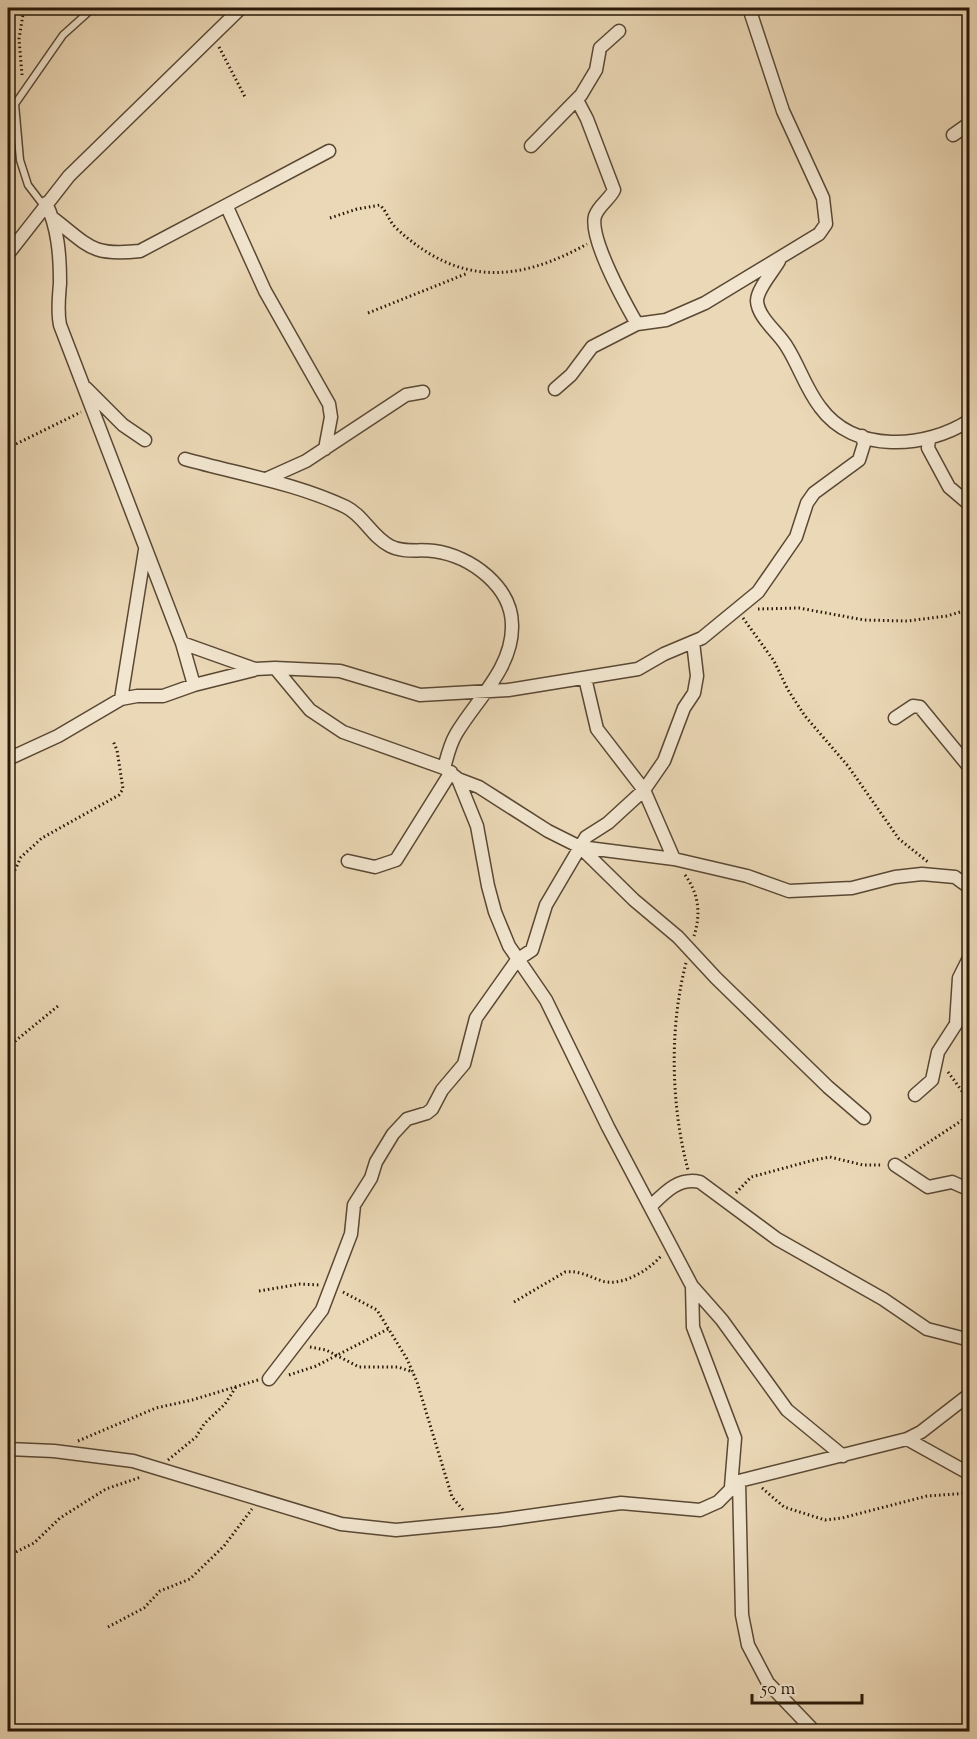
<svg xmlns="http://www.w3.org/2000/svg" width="977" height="1739" font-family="'Sorts Mill Goudy',serif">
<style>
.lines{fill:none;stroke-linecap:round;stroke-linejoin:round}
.service-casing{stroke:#5a4834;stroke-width:9}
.minor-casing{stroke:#5a4834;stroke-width:15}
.path{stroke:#291808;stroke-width:3;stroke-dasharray:1.5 3;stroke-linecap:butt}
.service{stroke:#f2e6d0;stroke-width:6}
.minor{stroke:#f2e6d0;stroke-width:12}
</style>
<rect width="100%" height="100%" fill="#ebd8b6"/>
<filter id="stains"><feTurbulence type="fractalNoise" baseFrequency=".00333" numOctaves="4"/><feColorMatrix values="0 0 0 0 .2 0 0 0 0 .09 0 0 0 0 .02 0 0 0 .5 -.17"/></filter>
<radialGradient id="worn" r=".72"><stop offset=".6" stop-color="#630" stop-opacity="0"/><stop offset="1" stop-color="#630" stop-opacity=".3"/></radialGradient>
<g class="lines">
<defs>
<path id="service" d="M44,206L28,185L20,160L15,104L63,35L93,8"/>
<path id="minor" d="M577,100L587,119L614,190C609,200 599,205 595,216C589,238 625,303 637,324L666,320L705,303L819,234L826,224L823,198L783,111L749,8
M953,135L970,123
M531,146L581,95L596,70L600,48L619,31
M46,203C58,228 60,255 60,283C59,298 57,310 60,325L182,643L255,669L275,668L310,710L343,732L444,768L458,779L477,826L488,886L495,912L509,946L546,1000L608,1127L692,1286L722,1320L787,1410L843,1456
M227,207L265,291L329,404L331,417L325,449
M54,219C90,247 92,256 140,251L329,151
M8,254L69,176L241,8
M779,261C773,272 757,289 757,301C758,318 779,333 787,347C799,366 806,389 820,407C854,454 926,449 970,420
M86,388L123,425L145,440
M555,389L571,375L592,347L637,324
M929,439L928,448L949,487L970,505
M185,459C238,474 296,483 346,507C364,516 372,537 390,546C403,553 419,549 434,551C471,556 513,587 512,627C512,669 476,700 456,734C450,744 447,757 444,768
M266,479L306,461L406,395L423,392
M182,643L194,685
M275,668L340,671L420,695L508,690L638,669L664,654L702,638L758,592L796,537L807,503L814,493L859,460L864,444L862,436
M585,678L597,729L644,790L674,859
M121,699L145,550
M895,718L913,706L920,707L970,768
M8,759L58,736L121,699L137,696H163L194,685L254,670
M458,779L479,787L548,831L580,847L674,859L747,876L789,891L852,888L895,877L922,874L955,877L970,888
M580,847L634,900L678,937L716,978L828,1087L864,1118
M348,861L375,867L396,860L451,772
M915,1095L932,1080L938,1052L956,1024L959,978L970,956
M895,1165L928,1187L952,1182L970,1190
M651,1206C665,1192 679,1177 700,1182L777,1239L883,1299L927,1329L970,1340
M692,1286L693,1327L735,1438L731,1487
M269,1379L322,1310L351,1234L354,1205L371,1178L376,1162L393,1134L407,1119L427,1113L432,1109L442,1090L464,1064L476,1018L517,960L532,950L546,905L586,837L608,823L644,790L664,761L684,708L694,693L697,676L693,642
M907,1439L970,1474
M8,1449L54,1451L133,1461L341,1524L396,1530L499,1520L621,1503L700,1510L718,1502L739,1481L907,1439L921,1432L970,1394
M739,1481L742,1615L748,1645L768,1683L815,1732"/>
</defs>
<use href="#service" class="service-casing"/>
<use href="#minor" class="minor-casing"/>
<path class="path" d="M219,47L245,97
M22,75L19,39L24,8
M330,218L357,209L380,205C387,212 389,221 396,228C458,286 517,283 587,244
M368,313L468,273
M8,448L81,412
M758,609L799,608L864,620L907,621L947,616L970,609
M743,618L774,661L788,690L805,716L848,766L899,839L928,862
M685,875C699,894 701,914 694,936
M8,876L14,872L21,857L42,838L119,795L123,789L117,750L113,741
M686,963C669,1028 671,1106 688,1170
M8,1047L58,1006
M948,1072L970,1102
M905,1158L970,1115
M736,1193L751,1177L814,1160L830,1157L863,1165H883
M259,1291L300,1284L320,1285
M343,1292L377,1310L407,1359L417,1382L452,1497L464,1511
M514,1302L565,1272C579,1270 590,1277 602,1281C622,1287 649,1270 661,1256
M310,1347L326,1350L359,1367H398L413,1372
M289,1375L316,1366L390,1328
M78,1441L156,1408L192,1400L258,1380
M168,1460L196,1437L204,1424L225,1404L236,1387
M762,1488L784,1507L825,1520L842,1518L927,1496L970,1493
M8,1556L34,1543L60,1518L106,1489L141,1477
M108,1627L144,1608L160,1591L190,1579L224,1546L252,1509"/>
<use href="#service" class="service"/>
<use href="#minor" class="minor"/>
</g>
<rect width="977" height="1739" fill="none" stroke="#ebd8b6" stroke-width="30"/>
<rect x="9" y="9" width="959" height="1721" fill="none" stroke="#291808" stroke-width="3"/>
<rect x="15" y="15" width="947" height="1709" fill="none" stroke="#291808" stroke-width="1.5"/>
<path d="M752 1694v9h110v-9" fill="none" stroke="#291808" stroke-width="3"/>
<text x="761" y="1694" font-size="18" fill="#291808" stroke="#f2e6d0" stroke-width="4.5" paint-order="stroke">50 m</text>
<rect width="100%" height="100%" filter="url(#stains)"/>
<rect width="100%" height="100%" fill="url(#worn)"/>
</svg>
